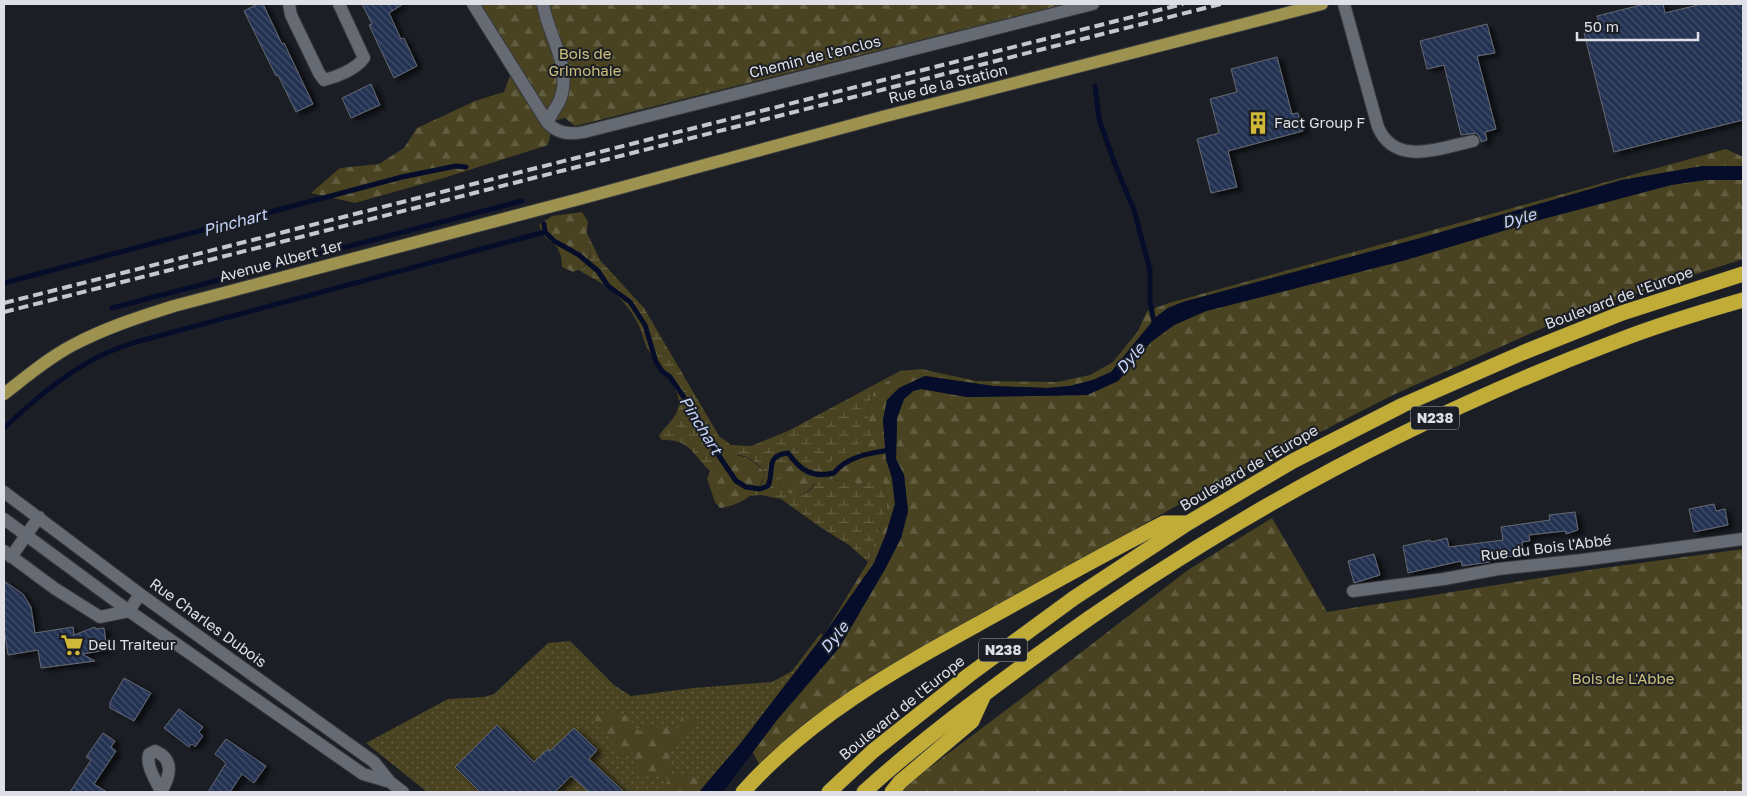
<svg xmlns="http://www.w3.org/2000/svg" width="1747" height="796" font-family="'Golos Text',sans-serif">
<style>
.grass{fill:url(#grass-dots)}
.forest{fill:url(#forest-firs)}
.wetland{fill:url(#wetland-marsh)}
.water{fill:#050d2a}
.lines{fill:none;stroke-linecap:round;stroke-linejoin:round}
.stream{stroke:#050d2a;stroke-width:5}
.building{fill:url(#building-back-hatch);stroke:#656972;filter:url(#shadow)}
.minor-casing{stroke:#36383d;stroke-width:14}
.major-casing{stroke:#36383d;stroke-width:14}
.highway-casing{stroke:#36383d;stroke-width:16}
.minor{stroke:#666a72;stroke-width:12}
.major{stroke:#9d924f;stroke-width:12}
.highway{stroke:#c1ac37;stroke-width:15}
.rail{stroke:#c5c7cc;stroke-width:4;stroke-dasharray:10 5;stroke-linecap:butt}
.labels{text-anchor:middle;stroke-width:4;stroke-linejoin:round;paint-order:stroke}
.shield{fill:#1b1e25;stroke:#a4a6ab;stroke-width:1}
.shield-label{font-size:14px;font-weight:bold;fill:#dee0e5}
.park-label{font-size:15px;fill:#cec07a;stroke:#1b1e25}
.street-label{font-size:15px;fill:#dee0e5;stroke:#1b1e25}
.poi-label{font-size:15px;fill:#dee0e5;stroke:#1b1e25;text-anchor:start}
.water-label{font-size:16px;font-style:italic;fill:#c5d6fc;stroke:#1b1e25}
</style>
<defs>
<pattern id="grass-dots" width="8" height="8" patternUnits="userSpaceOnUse" patternTransform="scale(1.25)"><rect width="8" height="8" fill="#494321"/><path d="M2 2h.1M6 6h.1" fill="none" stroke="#635e41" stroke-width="1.8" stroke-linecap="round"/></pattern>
<pattern id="forest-firs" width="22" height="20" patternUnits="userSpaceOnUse" patternTransform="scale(1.25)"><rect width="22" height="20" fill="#494321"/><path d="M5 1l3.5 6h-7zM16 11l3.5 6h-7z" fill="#635e41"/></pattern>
<pattern id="wetland-marsh" width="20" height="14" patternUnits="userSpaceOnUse" patternTransform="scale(1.25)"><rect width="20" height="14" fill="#494321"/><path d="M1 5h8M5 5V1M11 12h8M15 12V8" fill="none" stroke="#635e41"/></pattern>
<pattern id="building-back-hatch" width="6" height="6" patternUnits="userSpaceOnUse" patternTransform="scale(1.25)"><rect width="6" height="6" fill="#243252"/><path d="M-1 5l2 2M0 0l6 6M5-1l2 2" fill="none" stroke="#434f6b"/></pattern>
<filter id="shadow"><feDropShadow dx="5.5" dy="3" stdDeviation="2.5" flood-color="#0009"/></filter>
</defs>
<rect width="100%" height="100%" fill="#1b1e25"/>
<path class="grass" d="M821,633L823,636L740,744L699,792H427L366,743L448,699L484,697L494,694L548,643L570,641L614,685L631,696L694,688L772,682L792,671Z"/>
<path class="forest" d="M476,4H1065L575,126L565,118L553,121L548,145L447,177L355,203L311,193L340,168L379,164L404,148L417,128L475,101L504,92L514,65Z
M1726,149L1743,157V166H1703L1622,180L1417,239L1183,302L1168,308L1156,317L1111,372L1093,380L1070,386L1048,388L993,386L925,376L899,388L887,400L883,420L886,459L892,478L895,504L886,534L874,563L823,636L868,562L887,507L883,482L858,484L818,477C809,495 797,502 781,487L780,476L786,467L800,462L867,410L874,391L900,371L921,369L976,381L1057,382L1090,375L1113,362L1138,331L1147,311L1169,303Z
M1705,180H1743V259L1582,311L1536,331L1395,394L1196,495L883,670L806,722L759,764L751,749L884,571L901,538L908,511L904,475L896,459L897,418L904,399L913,391L921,389L967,397L1087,395L1118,381L1151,342L1174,325L1206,311L1406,260L1539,220L1671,185Z
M582,212L588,222L585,243L591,248C590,262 586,267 573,272L562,267L561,256L557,247L544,236L539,225L552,216Z
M731,455C746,455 755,461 765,473C760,493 740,506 720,508L715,502L707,479L710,471L717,462Z
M1272,518L1327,612L1596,569L1743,549V792H897L1022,698L1188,570Z
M611,712L626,715L640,732L643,726L678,729L682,716L696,721C683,737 660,753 673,775C686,774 700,778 709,787L705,792H663V788L668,781L665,776L649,778L645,774L636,773L632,768L634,758L632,752L621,754L614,749L610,737L602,732L594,723L598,713Z"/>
<path class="wetland" d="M586,231L600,260L644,308L719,436L731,445L751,446L788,431L900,371L874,391L867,410L872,436L817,470L800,462C785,468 779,469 781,487C789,495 802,499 811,489C814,486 816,481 817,477L858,484L883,481L887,507L868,562L849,545L823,529L781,499L761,495L749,496L762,483L765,473C748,450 728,449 710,471C692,454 690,439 662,440L659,436C666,424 677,419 679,404C680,387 657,366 649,351C644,344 643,334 639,326C627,299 604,283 578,270C588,266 591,259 591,248L585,243Z"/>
<path class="water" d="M1703,166H1743V180H1705L1671,185L1539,220L1406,260L1206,311L1174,325L1151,342L1118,381L1087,395L967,397L921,389L913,391L904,399L897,418L896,459L904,475L908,511L901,538L884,571L839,648L777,720L723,792H699L740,744L823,636L874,563L886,534L895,504L892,478L886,459L883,420L887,400L899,388L925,376L993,386L1048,388L1070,386L1093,380L1111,372L1156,317L1168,308L1183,302L1417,239L1622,180Z"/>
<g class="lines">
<path class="stream" d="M1095,86L1099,119L1116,167L1134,210L1150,270V301L1155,327
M544,224L545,232L554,241L579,255L598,271L608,286L630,302L645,325L656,362L662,371L670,377L698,418L709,441L736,481L746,487L760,489L768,486C775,470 764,456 788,453C801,471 812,478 834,473C847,456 871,453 891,450
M4,283L402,177L456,166L466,167
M112,308L522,201
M4,428C33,401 64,374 100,356C112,350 124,346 136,342L545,232"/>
</g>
<path class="building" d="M258,4H263L282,44L284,43L313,104L296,112L278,75L276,76L244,11Z
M362,4H403L389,13L401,39L404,38L417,66L394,78L369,25L372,24Z
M1645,4H1663L1665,13L1702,4H1743V120L1614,152L1584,33L1601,29L1597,16Z
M1487,24L1495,53L1477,56L1496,129L1485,132L1487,140L1481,142L1479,136L1476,133L1461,135L1444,65L1427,69L1420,41Z
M1277,57L1292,114L1298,113L1303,131L1228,151L1237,187L1211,193L1197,139L1219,133L1210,99L1237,92L1231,69Z
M371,84L380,105L351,118L342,98Z
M1714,504L1716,511L1725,509L1728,525L1694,532L1689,509Z
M1575,512L1578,530L1566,534L1565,531L1529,535L1530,541L1522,542L1524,555L1490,559V562L1462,566L1461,561L1408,573L1403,546L1430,540L1431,542L1447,538L1449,547L1503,540L1501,527L1550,520L1549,515Z
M1374,554L1380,575L1354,583L1348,561Z
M4,581L23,594L31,607L35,633L73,627L74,635L95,627V629L104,628L107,650L82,654L95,661L41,668L38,650L8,655L4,628Z
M124,678L151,693L134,721L110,708V702Z
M179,709L203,727L199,732L203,736L195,747L192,744L189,747L164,728Z
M497,725L534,762L548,749L550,751L574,728L597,750L589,759L624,792H589L571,776L555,792H480L455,767Z
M103,733L115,741L111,747L116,751L94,784L107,792H70L91,760L86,757Z
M226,739L266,766L254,783L242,774L230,792H208L226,763L215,754Z"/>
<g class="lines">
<defs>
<path id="minor" d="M289,4L291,15L319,73L324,80C337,77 356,69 364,58L339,4
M473,4L547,122C557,134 570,135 584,132L1093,4
M543,4C548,36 574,69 559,102C555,109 551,115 547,122
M1344,4L1378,127C1395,167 1440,148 1473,141
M4,492L140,594L374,762L390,782L403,792
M4,519L129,611L363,774L390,782
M4,551L54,588L100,617L129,611L140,594
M11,557L39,517
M1353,591L1444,579L1498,569L1582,560L1743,539
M161,792C170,777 175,759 155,751L149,754C146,768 156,779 161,792"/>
<path id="major" d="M4,394C26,377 48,358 73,345C105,328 139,317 174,306L583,198L882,117L1322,4"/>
<path id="highway" d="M743,792C811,716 893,671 980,623C1041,589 1102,555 1164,523H1188
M829,792L873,751L969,675L1074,598L1188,523L1293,461L1403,405L1522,353L1622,313L1743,274
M864,792C918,743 977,699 1036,656C1215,525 1410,419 1617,341C1658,325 1701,312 1743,300
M892,792L900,782L972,721L983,697"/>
</defs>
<use href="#minor" class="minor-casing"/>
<use href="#major" class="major-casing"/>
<use href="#highway" class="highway-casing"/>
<use href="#minor" class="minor"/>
<use href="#major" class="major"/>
<use href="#highway" class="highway"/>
<path class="rail" d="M4,303L1183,4
M4,312L1221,4"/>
</g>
<defs>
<symbol id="building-bare" viewBox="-9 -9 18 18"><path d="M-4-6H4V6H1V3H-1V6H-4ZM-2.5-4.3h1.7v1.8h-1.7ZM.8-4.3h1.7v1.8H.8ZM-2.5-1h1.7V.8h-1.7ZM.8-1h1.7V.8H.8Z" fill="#cfb837" stroke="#1b1e25" stroke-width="2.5" paint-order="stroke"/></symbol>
<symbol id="supermarket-bare" viewBox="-9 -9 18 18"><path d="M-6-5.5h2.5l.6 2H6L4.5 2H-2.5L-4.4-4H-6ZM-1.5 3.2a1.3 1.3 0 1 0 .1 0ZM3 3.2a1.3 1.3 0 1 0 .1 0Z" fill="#cfb837" stroke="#1b1e25" stroke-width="2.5" paint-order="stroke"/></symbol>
</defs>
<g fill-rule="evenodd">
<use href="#building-bare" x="1242" y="107" width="32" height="32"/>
<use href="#supermarket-bare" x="56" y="629" width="32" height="32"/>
</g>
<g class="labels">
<g class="shield">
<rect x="1411" y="406.5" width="48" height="23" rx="4"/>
<rect x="979" y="638.5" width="48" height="23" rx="4"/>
</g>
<g class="shield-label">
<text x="1435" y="423">N238</text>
<text x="1003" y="655">N238</text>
</g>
<g class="park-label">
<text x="585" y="59">Bois de<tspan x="585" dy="17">Grimohaie</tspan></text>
<text x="1623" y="684">Bois de L'Abbe</text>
</g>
<g class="street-label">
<text transform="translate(815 57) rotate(-14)" y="5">Chemin de l'enclos</text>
<text transform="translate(948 84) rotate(-14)" y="5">Rue de la Station</text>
<text transform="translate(281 261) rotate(-15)" y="5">Avenue Albert 1er</text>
<text transform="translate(1619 298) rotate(-20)" y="5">Boulevard de l'Europe</text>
<text transform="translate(1249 468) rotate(-30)" y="5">Boulevard de l'Europe</text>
<text transform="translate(1546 548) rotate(-7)" y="5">Rue du Bois l'Abbé</text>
<text transform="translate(208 623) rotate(36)" y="5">Rue Charles Dubois</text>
<text transform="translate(902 708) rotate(-39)" y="5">Boulevard de l'Europe</text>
</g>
<g class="poi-label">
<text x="1274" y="128">Fact Group F</text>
<text x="88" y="650">Deli Traiteur</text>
</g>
<g class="water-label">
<text transform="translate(1519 218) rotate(-16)" y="6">Dyle</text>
<text transform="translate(235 222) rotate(-15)" y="6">Pinchart</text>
<text transform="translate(1130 358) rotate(-49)" y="6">Dyle</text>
<text transform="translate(701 425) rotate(58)" y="6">Pinchart</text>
<text transform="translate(834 637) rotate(-51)" y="6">Dyle</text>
</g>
</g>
<rect width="1747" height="796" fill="none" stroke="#dee0e5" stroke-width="10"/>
<path d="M1577 32v8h121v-8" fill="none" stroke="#dee0e5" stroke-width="2.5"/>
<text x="1584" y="32" font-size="15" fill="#dee0e5" stroke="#1b1e25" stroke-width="4" paint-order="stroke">50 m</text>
</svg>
